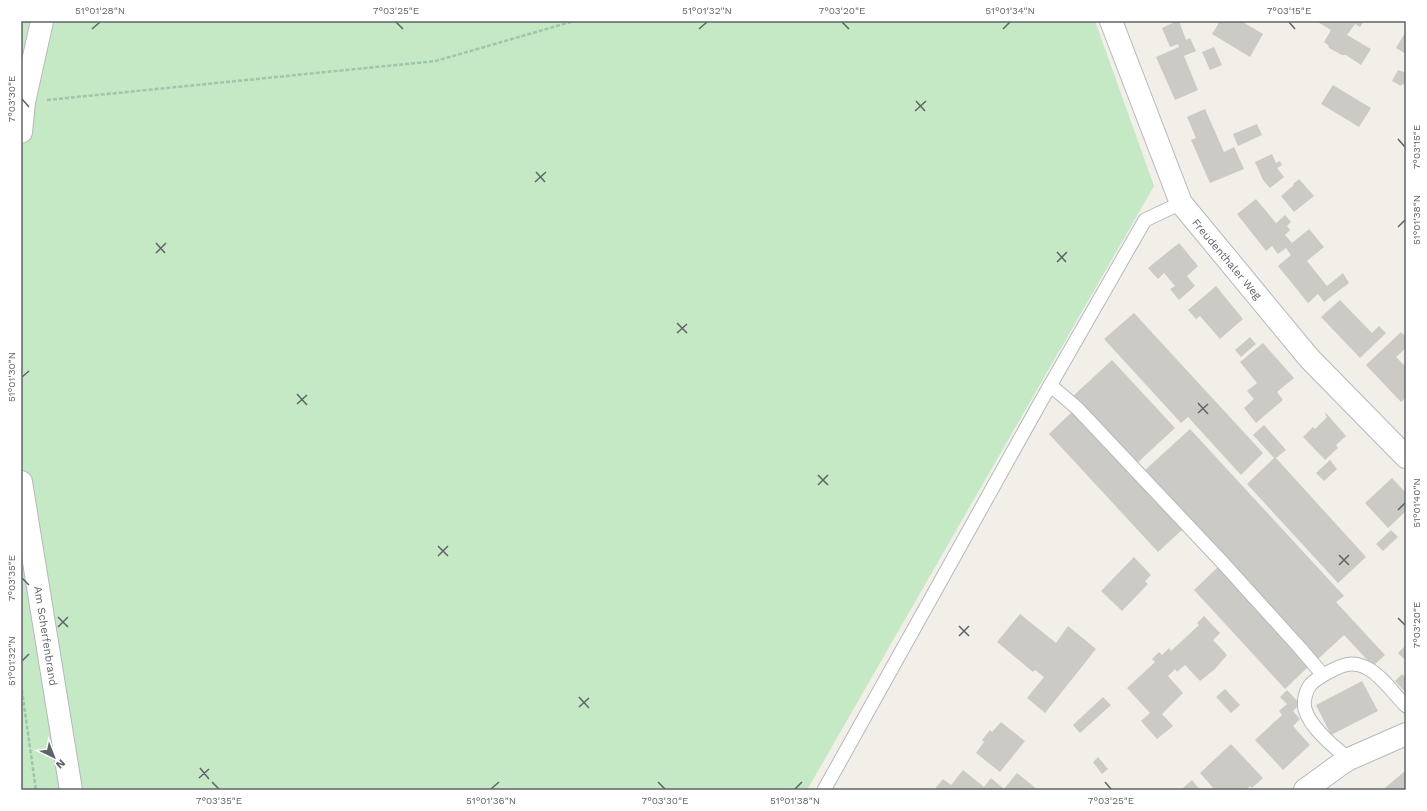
<svg xmlns="http://www.w3.org/2000/svg" width="1427" height="811" font-family="'Work Sans',sans-serif">
<style>
.green{fill:#c5e8c5}
.building{fill:#cccac5}
.lines{fill:none;stroke-linecap:round;stroke-linejoin:round}
.service-casing{stroke:#b5b8bc;stroke-width:15}
.minor-casing{stroke:#b5b8bc;stroke-width:24}
.path{stroke:#9cc7a9;stroke-width:2.5;stroke-dasharray:4 2;stroke-linecap:butt}
.service{stroke:#fff;stroke-width:13}
.minor{stroke:#fff;stroke-width:22}
.ticks{fill:none;stroke:#5f6368;stroke-width:1.5}
.labels{text-anchor:middle;stroke-width:4;stroke-linejoin:round;paint-order:stroke}
.street-label{font-size:11px;fill:#5f6368;stroke:#fff}
.neatline{fill:none;stroke:#5f6368;stroke-width:1.5}
.ticks-label{font-size:10px;text-anchor:middle;fill:#5f6368}
</style>
<rect width="100%" height="100%" fill="#f1efe8"/>
<path class="green" d="M21,21H1095L1154,186L807,790H21Z"/>
<path class="building" d="M1177,21H1179L1186,40L1190,38L1196,51L1184,56L1198,90L1175,100L1156,57L1179,47L1178,44L1170,47L1162,28Z
M1220,21H1241L1263,34L1250,57L1212,34Z
M1316,21H1364L1360,27L1355,24L1347,35L1371,49L1361,65L1346,55H1342L1329,48L1328,45L1324,42L1331,30Z
M1406,31V54L1396,48Z
M1214,47L1222,65L1210,70L1202,52Z
M1398,70L1406,73V86L1402,84L1401,86L1392,81Z
M1333,85L1371,108L1359,127L1321,104Z
M1205,109L1224,152L1234,147L1244,169L1210,183L1191,140L1196,138L1187,117Z
M1257,124L1262,135L1238,146L1233,134Z
M1272,154L1276,163L1280,161L1282,165L1277,168L1284,177L1270,188L1263,180L1255,162Z
M1299,179L1314,196L1294,212L1281,196L1294,185L1293,184Z
M1256,199L1276,223L1285,215L1291,222L1287,226L1290,230L1285,235L1292,243L1309,229L1324,247L1307,261L1327,286L1343,273L1349,283L1324,302L1318,294L1308,303L1278,266L1291,255L1286,248L1278,254L1272,246L1266,251L1237,214Z
M1179,243L1198,266L1187,276L1195,286L1179,300L1170,289L1175,286L1164,273L1158,279L1148,268Z
M1216,286L1243,319L1220,339L1200,316L1196,319L1188,310Z
M1340,300L1372,333L1379,326L1386,333L1360,358L1321,317Z
M1134,313L1263,453L1241,475L1188,417L1181,423L1104,339Z
M1401,332L1406,337V348L1396,357L1406,367V397L1401,402L1366,365Z
M1250,337L1256,344L1241,357L1235,350Z
M1263,343L1294,378L1277,392L1283,400L1256,423L1244,408L1254,399L1247,391L1257,383L1240,362Z
M1112,360L1175,428L1136,464L1073,396Z
M1074,410L1183,529L1158,552L1049,434Z
M1326,413L1346,436L1336,445L1338,448L1325,460L1303,437L1313,427L1315,429L1327,417L1325,414Z
M1264,425L1286,450L1276,458L1366,557L1338,583L1247,484L1274,458L1253,435Z
M1190,429L1344,596L1336,602L1385,655L1373,666L1344,635L1317,660L1143,472Z
M1330,460L1337,469L1324,481L1316,473Z
M1392,478L1406,493V511L1388,528L1365,503Z
M1391,530L1398,537L1383,551L1376,544Z
M1134,557L1151,575L1145,581L1148,584L1122,611L1101,591Z
M1218,567L1309,666L1285,689L1194,590Z
M1020,614L1056,643L1068,626L1096,649L1045,713L1027,698L1044,677L1035,670L1033,672L997,642Z
M1204,616L1220,633L1213,640L1227,655L1215,669L1200,681L1185,665L1177,672L1175,669L1168,676L1183,693L1162,714L1173,726L1157,739L1141,721L1150,713L1127,688L1155,662L1152,659L1159,652L1162,655L1169,648L1171,651L1199,625L1197,623Z
M1406,645V661L1398,653Z
M1402,674L1406,678V693L1395,681Z
M1362,681L1378,711L1331,735L1316,705Z
M1225,689L1240,705L1231,713L1216,697Z
M1287,690L1300,704L1293,711L1300,719L1293,726L1310,745L1283,770L1255,740L1282,715L1279,711L1287,704L1280,697Z
M1103,697L1111,705L1080,733L1073,725Z
M1001,722L1025,741L1000,772L976,753L984,742L982,740L990,730L992,732Z
M1231,744L1263,778L1252,788L1250,786L1246,790H1215L1200,773Z
M1098,757L1108,769L1102,774L1093,762Z
M963,770L984,787L991,778L1004,789L1017,773L1038,790H934L943,779L951,785Z
M1405,771L1406,772V790H1387L1385,788Z
M1192,780L1200,790H1185L1183,788Z"/>
<g class="lines">
<defs>
<path id="service" d="M1050,385L1077,408L1223,563L1300,648L1323,675
M1349,759C1335,748 1310,728 1305,709C1303,701 1306,690 1311,684C1318,677 1343,663 1352,664C1357,664 1363,666 1367,668C1382,676 1394,694 1406,706
M824,790L1040,403L1145,220L1181,203"/>
<path id="minor" d="M1111,21L1181,203L1309,358L1406,457
M21,132L24,102L42,21
M21,482L71,790
M1305,790L1338,766L1349,759L1406,734"/>
</defs>
<use href="#service" class="service-casing"/>
<use href="#minor" class="minor-casing"/>
<path class="path" d="M47,100L436,61L574,21
M21,684L36,790"/>
<use href="#service" class="service"/>
<use href="#minor" class="minor"/>
</g>
<path class="ticks" d="M396,22L403,29M842,22L849,29M1289,22L1295,29M92,29L100,22M699,29L707,22M1003,29L1010,22M22,99L29,107M916,101L925,111M915,111L926,101M1398,139L1405,147M536,172L545,182M535,182L546,172M1398,227L1405,220M156,243L165,253M1057,252L1066,262M156,253L166,243M1057,262L1067,252M677,323L687,333M677,333L687,324M22,377L29,371M297,394L307,405M1198,403L1208,414M297,404L307,395M1198,413L1208,404M818,475L828,485M818,485L828,475M1398,510L1405,503M438,546L448,556M1339,555L1349,565M438,556L448,546M1339,565L1349,555M22,578L29,585M58,617L68,627M1398,618L1405,625M959,626L969,636M58,627L68,617M959,636L969,626M22,661L29,654M579,697L589,708M579,707L589,698M200,768L209,779M199,778L209,769M212,782L219,789M658,782L665,789M1105,782L1111,789M491,789L499,782M795,789L802,782"/>
<g class="labels">
<g class="street-label">
<text transform="translate(1227 259) rotate(50)" y="4">Freudenthaler Weg</text>
<text transform="translate(46 636) rotate(81)" y="4">Am Scherfenbrand</text>
</g>
</g>
<rect width="1427" height="811" fill="none" stroke="#ffffff" stroke-width="44"/>
<g transform="translate(54 757) rotate(137)" stroke="#ffffff" stroke-width="3" paint-order="stroke">
<path d="M0-3L7 15L0 10L-7 15Z" fill="#5f6368"/>
<text y="-6" font-size="11" font-weight="bold" text-anchor="middle" fill="#5f6368">N</text>
</g>
<rect x="22" y="22" width="1383" height="767" class="neatline"/>
<g class="ticks-label">
<text x="100" y="14">51°01'28"N</text>
<text x="396" y="14">7°03'25"E</text>
<text x="707" y="14">51°01'32"N</text>
<text x="842" y="14">7°03'20"E</text>
<text x="1010" y="14">51°01'34"N</text>
<text x="1289" y="14">7°03'15"E</text>
<text transform="translate(11 99) rotate(-90)" y="4">7°03'30"E</text>
<text transform="translate(1416 147) rotate(-90)" y="4">7°03'15"E</text>
<text transform="translate(1416 220) rotate(-90)" y="4">51°01'38"N</text>
<text transform="translate(11 377) rotate(-90)" y="4">51°01'30"N</text>
<text transform="translate(1416 503) rotate(-90)" y="4">51°01'40"N</text>
<text transform="translate(11 578) rotate(-90)" y="4">7°03'35"E</text>
<text transform="translate(1416 625) rotate(-90)" y="4">7°03'20"E</text>
<text transform="translate(11 661) rotate(-90)" y="4">51°01'32"N</text>
<text x="219" y="804">7°03'35"E</text>
<text x="491" y="804">51°01'36"N</text>
<text x="665" y="804">7°03'30"E</text>
<text x="795" y="804">51°01'38"N</text>
<text x="1111" y="804">7°03'25"E</text>
</g>
</svg>
